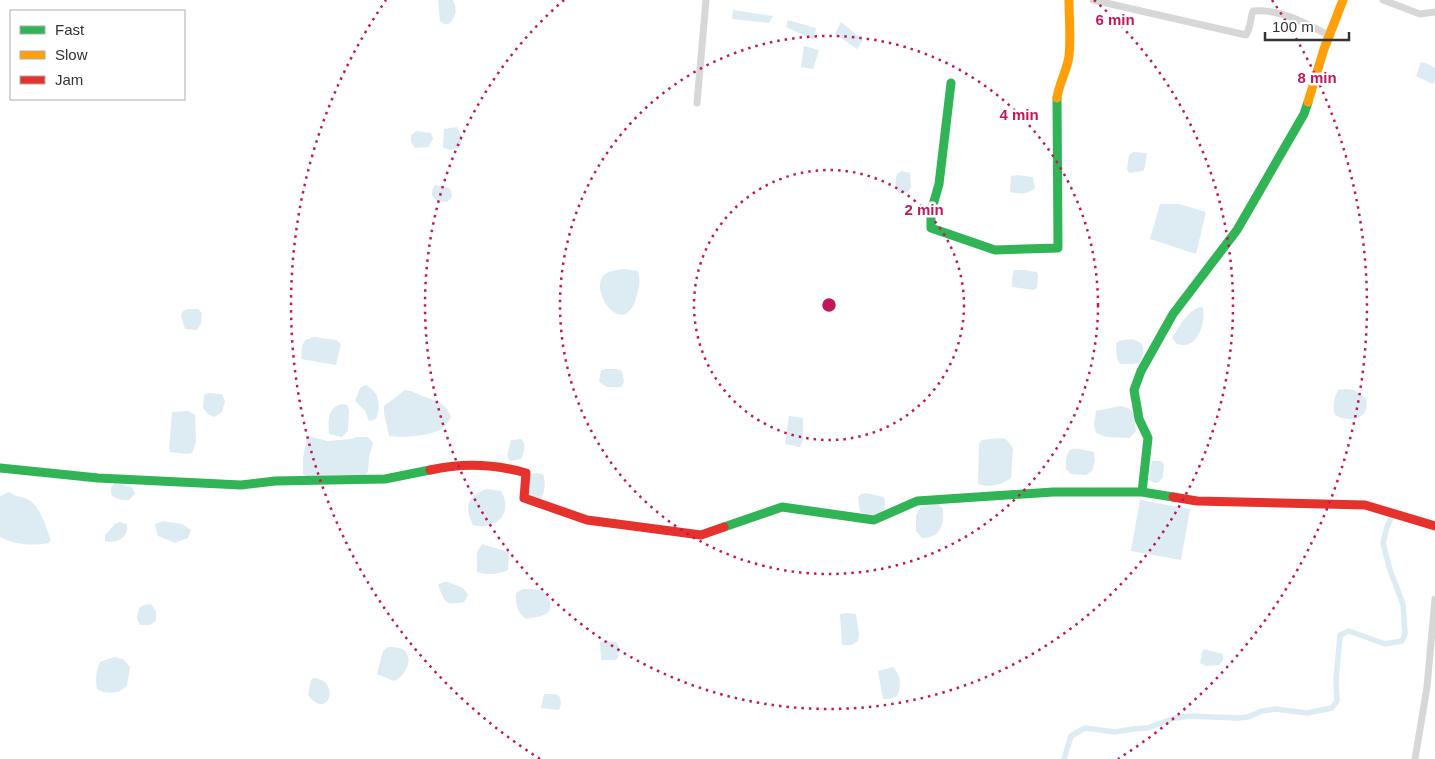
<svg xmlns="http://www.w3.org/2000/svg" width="1435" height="759" font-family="Arial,sans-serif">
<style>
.water{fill:#ddebf3}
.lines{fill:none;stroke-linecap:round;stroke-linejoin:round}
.canal{stroke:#ddebf3;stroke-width:5.5}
.street{stroke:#d7d7d7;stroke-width:7}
.fast{stroke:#30b455;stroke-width:9}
.slow{stroke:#ff9f0a;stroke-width:9}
.jam{stroke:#e5322d;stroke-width:9}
.ring{fill:none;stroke:#c2185b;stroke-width:2.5;stroke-dasharray:2.5 5}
.centre{fill:#c2185b;stroke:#fff;stroke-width:2.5}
.ring-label{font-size:15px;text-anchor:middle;font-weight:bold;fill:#c2185b;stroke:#fff;stroke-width:5;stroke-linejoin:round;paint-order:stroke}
</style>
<rect width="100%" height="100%" fill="#fff"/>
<path class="water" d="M438,0H453C457,10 457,16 449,24H444L440,21Z
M733,10L773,16L769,23L732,19Z
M788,20L816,28L814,40L786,27Z
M841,22L863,40L857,49L835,34Z
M804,46L819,50L813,69L801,67Z
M1421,62L1428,64L1435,68V81L1433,84L1416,76Z
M457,127L462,137L461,145L458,148L449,150L443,147L444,129Z
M417,131L431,133L433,139L428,147L415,148L411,142V135Z
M1133,152L1147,153L1145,167L1143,171L1129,173L1127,169L1129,155Z
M902,171L910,173L911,187L908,192L899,194C895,188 895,181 897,174Z
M1017,175L1033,177L1035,188C1027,195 1020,194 1010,192L1011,176Z
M435,185L447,187L451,190L452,197L447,202C436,202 427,198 435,185Z
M1160,204H1179L1206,212L1196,254L1150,239Z
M623,269L638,271C641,281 639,288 636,298C624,340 588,291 604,275C608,271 617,270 623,269Z
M1014,270H1024L1037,272L1038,276L1037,288L1033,290L1012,287V278Z
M1200,307L1203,308C1206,323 1197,351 1177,344L1172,338C1179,327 1187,311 1200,307Z
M188,309H198L202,313L201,323L197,330L185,329L181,315L183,311Z
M314,337L336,340L341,344L336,365L301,359L302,346L305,340Z
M1132,339C1146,343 1145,350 1140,362L1133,364H1120L1117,358L1116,343L1122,340Z
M606,369H617L622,371L624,382L621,387H607L599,382L601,370Z
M365,385C380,391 381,406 376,419L369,421L365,411L355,401L360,388Z
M1346,389L1354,390L1366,398C1371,420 1350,423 1335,415C1332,405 1334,399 1338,390Z
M405,390C414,391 419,395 428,398C440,402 446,404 451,417C448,422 444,429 438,431C425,436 402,438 389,436L384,413V406Z
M208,393L222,394L225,401L222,412L214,417L208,414L203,408L204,395Z
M342,404L347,405L349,410L348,431L342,437L329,434C328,422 327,407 342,404Z
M1120,406C1136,408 1134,417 1136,431L1129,438L1106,437L1096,433L1094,425L1096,411Z
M188,411L195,415L196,442L192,453L187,454L170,452L169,448L172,412Z
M789,416L803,418V440L800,447L785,444Z
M309,436L327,441L352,439L356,437H368L373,443L369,457L368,472L362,478L339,475L307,477L303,474V458L307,437Z
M1000,438L1006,439L1013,448L1011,478C1003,485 987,488 978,484L979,444L982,440Z
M521,439C527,444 524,453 521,459L510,461L507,456L511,440Z
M1071,449H1078L1094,452L1095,461L1092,471L1086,475L1071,474L1066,469C1066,461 1065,455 1071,449Z
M1152,461H1161L1164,464L1163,477L1159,482L1155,483L1149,480Z
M534,473L543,474C546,482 545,492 541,499L527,495L530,475Z
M115,483L132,487L135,494L129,500C122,500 116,500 111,494V487Z
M486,489L501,491C514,513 496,531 473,525C464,506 467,497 486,489Z
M9,492C15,497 20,496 27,499C41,505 45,527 51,540L49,543C32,546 15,545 0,537V496Z
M866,493L884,497C886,505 885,509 879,516L864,514L860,512L858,497L861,494Z
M1140,500L1190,509L1181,560L1131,551Z
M938,503L943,509C944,525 941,538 922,538L916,531V516L920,507Z
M163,521L182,524L191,530L188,538L175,543L158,536L155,524Z
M120,522L127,524C129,537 118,544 105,541V535L115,524Z
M482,544L509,552L508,570C498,575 487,575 477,572V552Z
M443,582H448L463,588L468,595L464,602C444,606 445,602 438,585Z
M523,589C532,589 541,589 548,595C556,616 543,616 526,619C517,612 515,604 516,593Z
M151,604L156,611V621L150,625H140L137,618L139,608L144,605Z
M847,613L856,614L859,635L858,641L851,645H842L840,614Z
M604,641L616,642L619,646L618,658L615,660H601L600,642Z
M388,647C392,647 400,647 404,650C415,660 404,677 394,681L377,674L383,651Z
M1203,649L1223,654V660L1219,665L1206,666L1200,663Z
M114,657L123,659L130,667L127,686C118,694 107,695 97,689C95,679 96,672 100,662Z
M893,667C901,676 902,685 897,696L890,699H883L878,671Z
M314,678C342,681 328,722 308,695L311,680Z
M544,694H555L560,697L561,704L559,710L541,708Z"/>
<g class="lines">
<path class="canal" d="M1064,759L1071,736L1085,728L1115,732L1133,729L1147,728L1175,718L1190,716L1238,718L1248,717L1262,711L1275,709L1307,713L1332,708L1337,701L1336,681L1340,635L1349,631L1385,644L1402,641L1405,634L1403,604L1390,570L1383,543L1387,527L1393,514"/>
<path class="street" d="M1093,0L1246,35C1251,27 1250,19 1253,11C1282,9 1305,23 1330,36
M1383,0L1420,14L1435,12
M697,103L706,0
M1415,759L1427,687L1435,599"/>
<path class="fast" d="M951,83L939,184L931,212V228L995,250L1058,248L1057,98
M0,468L98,478L241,485L275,481L385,479L430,470
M1142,492L1148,438L1139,419L1134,390L1141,371L1173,314L1237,230L1304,114L1308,102
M724,527L782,507L874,520L917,501L1053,492H1142L1173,497"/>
<path class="slow" d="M1057,98C1059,83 1067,71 1069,56C1071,38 1069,18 1069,0
M1308,102L1324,49L1343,0"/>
<path class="jam" d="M430,470C461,463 495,464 526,473L524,498L587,520L701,535L724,527
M1173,497L1197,501L1365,505L1435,526"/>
</g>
<g class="ring">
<circle cx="829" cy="305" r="135"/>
<circle cx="829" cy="305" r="269"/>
<path d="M1094 0A404 404 0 1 1 564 0"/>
<path d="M540 759A538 538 0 0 1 386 0M1272 0A538 538 0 0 1 1118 759"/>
</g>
<circle cx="829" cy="305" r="8" class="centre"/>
<g class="ring-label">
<text x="1115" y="25">6 min</text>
<text x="1317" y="83">8 min</text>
<text x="1019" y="120">4 min</text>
<text x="924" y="215">2 min</text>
</g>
<rect x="10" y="10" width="175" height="90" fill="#ffffff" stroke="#adadad"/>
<rect x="20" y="26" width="25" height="8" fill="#30b455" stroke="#adadad"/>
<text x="55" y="35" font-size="15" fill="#333333">Fast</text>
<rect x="20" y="51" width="25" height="8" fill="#ff9f0a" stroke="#adadad"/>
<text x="55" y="60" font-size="15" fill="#333333">Slow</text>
<rect x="20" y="76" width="25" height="8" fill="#e5322d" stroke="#adadad"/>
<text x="55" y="85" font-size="15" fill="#333333">Jam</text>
<path d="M1265 32v8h84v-8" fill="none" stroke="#333333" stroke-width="2.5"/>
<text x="1272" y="32" font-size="15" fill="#333333" stroke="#ffffff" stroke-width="4" paint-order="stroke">100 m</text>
</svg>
